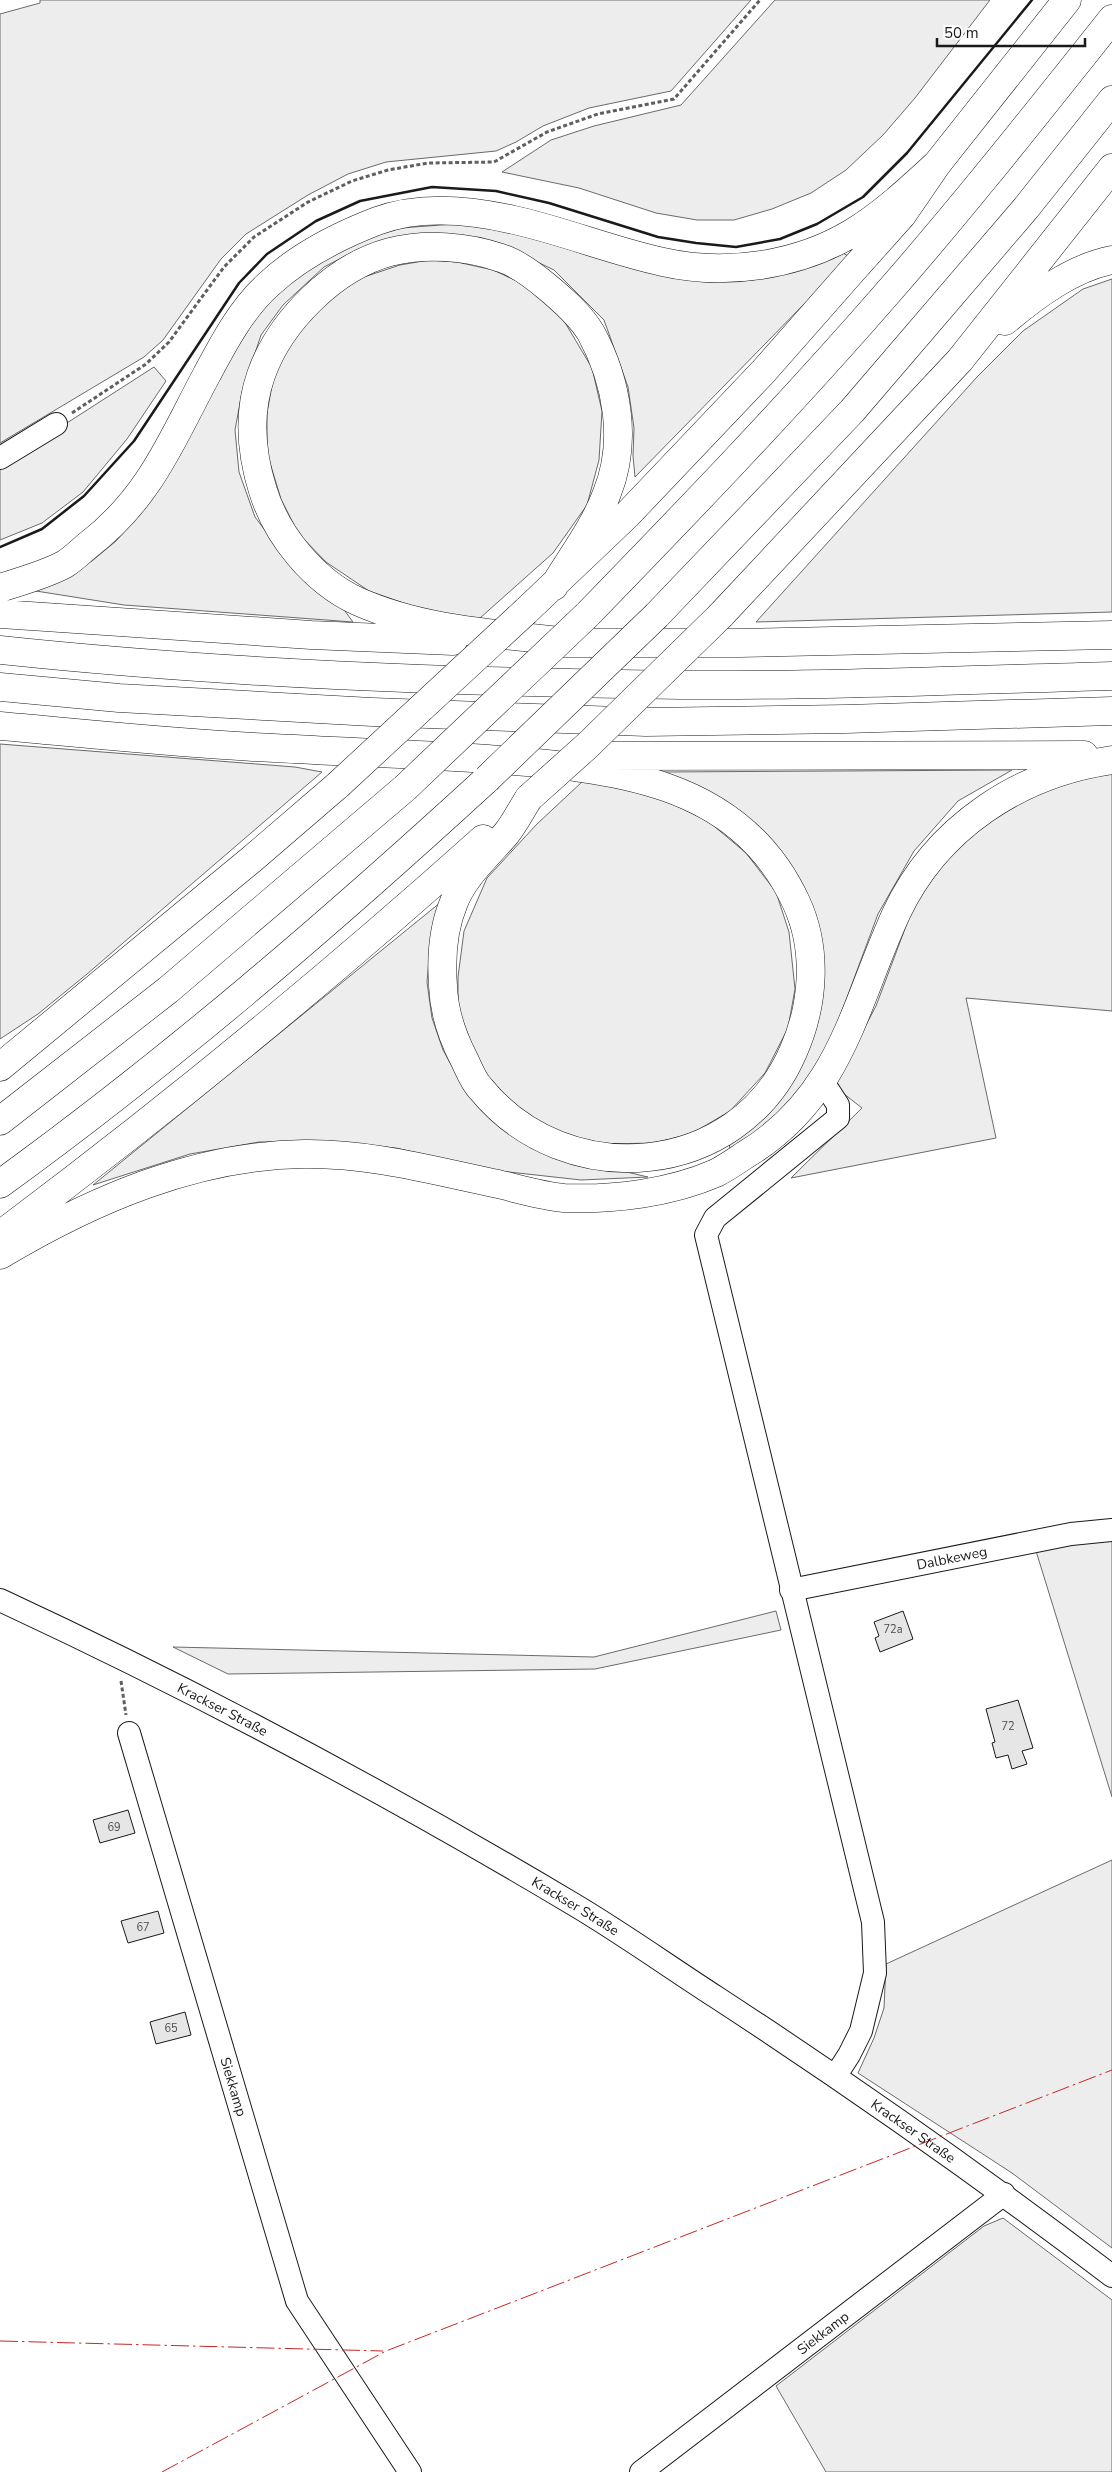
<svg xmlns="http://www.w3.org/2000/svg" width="1112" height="2472" font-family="'Nunito Sans',sans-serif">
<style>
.built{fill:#ededed;stroke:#6a6a6a}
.building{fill:#e6e6e6;stroke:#1a1a1a}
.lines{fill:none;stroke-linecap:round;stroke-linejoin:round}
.minor-casing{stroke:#1a1a1a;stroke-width:24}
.highway-casing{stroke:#1a1a1a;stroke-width:29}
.path{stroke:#5f5f5f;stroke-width:3;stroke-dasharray:4 2.5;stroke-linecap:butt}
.minor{stroke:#fff;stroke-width:22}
.highway{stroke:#fff;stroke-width:28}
.highway-bridge-casing{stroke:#1a1a1a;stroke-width:29;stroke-linecap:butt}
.highway-bridge{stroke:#fff;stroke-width:28}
.wall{stroke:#1a1a1a;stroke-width:2.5}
.power{stroke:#c62828;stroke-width:1;stroke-dasharray:18 4 2.5 4;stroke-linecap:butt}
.labels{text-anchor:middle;stroke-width:4;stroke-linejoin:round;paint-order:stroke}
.number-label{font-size:11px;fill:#4d4d4d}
.street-label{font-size:14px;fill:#1a1a1a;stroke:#fff}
</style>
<rect width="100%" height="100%" fill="#fff"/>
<path class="built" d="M40,0H751L671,91L589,108L543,126L516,142L496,151L386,162L348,174L308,195L246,234L221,259L163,340L144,357L0,443V14L40,3Z
M775,0H990L915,98L883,135L846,170L811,193L772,209L734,220H697L656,213L579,188L502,172L551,140L594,126L681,105Z
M468,223L500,229L673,278L709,282L752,280L777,275L841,252L850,257L635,477L633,456L634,428L628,387L604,320L554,270L498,243L401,238L359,249L324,267L283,305L261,335L242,392L235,430L239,472L255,517L282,553L342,607L353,622L124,605L36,591L92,561L116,541L141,513L180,455L228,362L252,324L268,303L295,276L368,235L401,228Z
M429,260L457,262L493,270L530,287L557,309L592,368L602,411L599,460L587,505L553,553L480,618H464L418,608L369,591L326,562L298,533L281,499L267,453V413L275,369L295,336L323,302L352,281L400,265Z
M1112,279V612L756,622L977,377L1023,331L1083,289Z
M154,367L166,381L127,439L83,492L42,523L0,540V466Z
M0,744L295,767L322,772L87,974L38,1014L0,1039Z
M1012,770L958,801L914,851L878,914L833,1035L797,1100L730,1151L729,1141L818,1011L760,833L726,801L659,772Z
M1112,774V1011L966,998L996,1138L791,1178L862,1108L834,1086L876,1006L915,902L955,849L994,816L1034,792L1073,779Z
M583,781L610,784L660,798L708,821L746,853L776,892L789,932L795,989L788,1028L765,1073L730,1111L691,1134L654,1143L606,1144L561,1135L522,1117L487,1085L458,1008V977L464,931L487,878L537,824Z
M441,902L430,948L427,982L432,1018L443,1050L466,1092L494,1120L550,1154L648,1177L581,1180L491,1170L396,1148L314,1141L259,1142L190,1154L93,1185Z
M1112,1537V1797L1036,1551Z
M776,1611L781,1630L595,1669L228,1674L173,1647L594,1657Z
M1112,1860V2248L1012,2173L858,2073L874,2038L884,2008L886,1964Z
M1003,2218L1112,2300V2472H826L776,2386L984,2226Z"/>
<path class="building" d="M903,1611L913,1639L880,1652L875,1638L879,1636L874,1622Z
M1018,1700L1033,1748L1022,1751L1027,1764L1012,1769L1008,1755L996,1758L992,1743L995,1742L986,1709Z
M128,1810L135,1833L100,1843L93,1820Z
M158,1911L164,1933L128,1943L121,1921Z
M185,2012L191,2035L156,2044L150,2022Z"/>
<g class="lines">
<defs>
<g id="minor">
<path d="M0,458L56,424"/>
<path d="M823,1082L838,1105V1118L715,1218L706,1235L873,1922L875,1973L861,2031L849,2055L836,2075"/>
<path id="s1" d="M791,1590L1071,1534L1112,1530"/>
<path id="s2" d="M0,1600C196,1691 387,1793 573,1904C622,1933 668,1966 716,1997C851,2085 983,2178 1112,2276"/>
<path id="s3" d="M129,1733L297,2301L410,2472"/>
<path id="s4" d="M641,2472L1004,2194"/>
</g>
<path id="highway" d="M1005,321C1036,295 1072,268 1112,260
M554,586C572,556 595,526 607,493C628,441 617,381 591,333C580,315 563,300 546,286C534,276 517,263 501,258C467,246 425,243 390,252C334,267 280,321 261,375C248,412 251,453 263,491C277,536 314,581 357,601C426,632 504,634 578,643
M0,588C21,581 45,575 65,564C73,559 80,552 87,546C150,498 171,441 207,374C224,342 242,308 269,284C300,255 338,236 377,221C420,205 471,210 514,220C564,231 612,251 663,262C725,276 797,266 852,233C883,214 910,189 937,164
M526,611L627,515L763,372L852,271L902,215L937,164L1067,0
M0,614L311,635L453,641
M587,615C688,511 789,406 884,297C963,207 1037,113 1112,19
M657,615L852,411L1026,208L1112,100
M721,615L960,360L1112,168
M561,643H739L1112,635
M0,650C226,674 454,682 681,685C825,686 969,680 1112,676
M0,687L119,698L372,712L646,722L846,719L1112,711
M0,726C91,734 182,744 274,748C345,752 416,754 488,759C608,768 738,777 796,902C818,949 814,1005 793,1052C738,1179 566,1193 481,1089C473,1081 469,1069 464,1059C452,1036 444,1013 443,986C441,959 443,928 454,902C464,876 488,855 506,834C515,823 521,810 529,798
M594,756L1084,755
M0,1067L252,859L338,785
M0,1121L168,990L405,788
M0,1184C171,1060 331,922 487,779
M0,1235C167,1110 328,978 483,839
M0,1255C92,1200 196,1155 304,1154C370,1153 435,1171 498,1184C519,1189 542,1196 564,1198C614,1200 670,1193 716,1173C726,1168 736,1161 745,1155C841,1097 853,1008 896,914C936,828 1019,773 1112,760"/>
</defs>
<use href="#minor" class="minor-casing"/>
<use href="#highway" class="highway-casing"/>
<path class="path" d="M72,413L146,364L169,342L224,267L254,237L308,202L352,181L388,170L428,163L494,162L547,132L598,114L674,99L760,0
M121,1681L126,1715"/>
<use href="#minor" class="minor"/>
<use href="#highway" class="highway"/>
<defs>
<path id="highway-bridge" d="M487,779L657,615
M338,785L526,611
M405,788L587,615
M529,798L588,745L721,615"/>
</defs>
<use href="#highway-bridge" class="highway-bridge-casing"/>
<use href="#highway-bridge" class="highway-bridge"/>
<path class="wall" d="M0,547L42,529L84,496L134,441L239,283L267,254L316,221L360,201L432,187L496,191L549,203L658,237L696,243L736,247L780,239L817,224L863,197L907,153L1032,0"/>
<path class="power" d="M0,2341L383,2351
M162,2472L386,2351L1112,2070"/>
</g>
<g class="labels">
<g class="number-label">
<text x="893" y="1633">72a</text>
<text x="1008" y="1730">72</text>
<text x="114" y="1831">69</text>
<text x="143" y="1931">67</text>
<text x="171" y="2032">65</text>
</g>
<g class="street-label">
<text dy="5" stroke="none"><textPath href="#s1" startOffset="164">Dalbkeweg</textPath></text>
<text dy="5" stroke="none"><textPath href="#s2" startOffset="248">Krackser Straße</textPath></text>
<text dy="5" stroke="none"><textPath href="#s2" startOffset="652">Krackser Straße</textPath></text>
<text dy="5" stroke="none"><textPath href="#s3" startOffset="369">Siekkamp</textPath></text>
<text dy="5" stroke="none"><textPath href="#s2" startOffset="1058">Krackser Straße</textPath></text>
<text dy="5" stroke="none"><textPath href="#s4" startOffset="229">Siekkamp</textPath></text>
</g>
</g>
<path d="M937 38v8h148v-8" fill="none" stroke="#1a1a1a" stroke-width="2.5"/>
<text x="944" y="38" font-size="15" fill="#1a1a1a" stroke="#ffffff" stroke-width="4" paint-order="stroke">50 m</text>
</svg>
